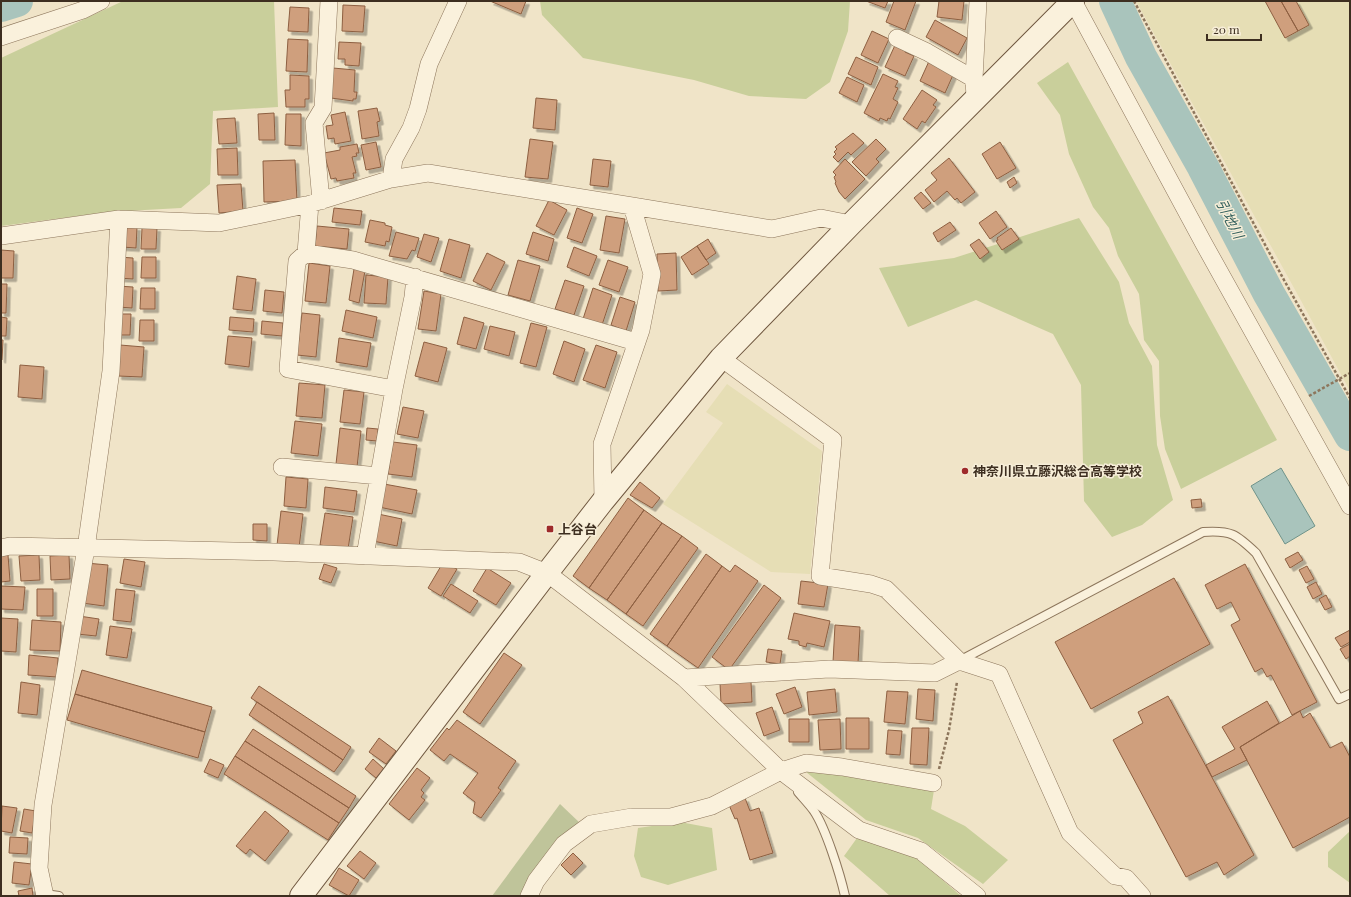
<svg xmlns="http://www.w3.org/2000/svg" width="1351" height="897" font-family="'Playfair Display','Noto Sans JP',serif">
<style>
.farmland{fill:#e6deb5}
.green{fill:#c9cf9b}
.cemetery{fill:#bfc49a}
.water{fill:#a9c4bc;stroke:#6f938a}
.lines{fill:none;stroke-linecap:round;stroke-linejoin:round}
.river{stroke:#a9c4bc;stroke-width:32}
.building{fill:#cf9f7d;stroke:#8d5f41;filter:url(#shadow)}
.lane-casing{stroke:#8d765c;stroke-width:10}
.street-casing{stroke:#8d765c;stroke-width:18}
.secondary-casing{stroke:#6f573f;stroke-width:24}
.path{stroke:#8d765c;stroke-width:2.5;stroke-dasharray:3 2;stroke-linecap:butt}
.lane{stroke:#faf1dc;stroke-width:8}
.street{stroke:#faf1dc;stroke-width:17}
.secondary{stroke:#faf1dc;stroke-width:22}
.poi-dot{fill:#9e2a2b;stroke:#f7eed8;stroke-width:1.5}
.labels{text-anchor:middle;stroke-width:3;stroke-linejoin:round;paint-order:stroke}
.poi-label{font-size:13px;font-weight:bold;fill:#3d2e20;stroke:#f7eed8;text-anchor:start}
.water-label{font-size:14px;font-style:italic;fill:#2f5d5a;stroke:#f7eed8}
</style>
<defs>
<filter id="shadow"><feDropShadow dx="3.5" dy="3.5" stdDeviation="0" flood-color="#0004"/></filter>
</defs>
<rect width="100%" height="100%" fill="#f0e4c8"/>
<path class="farmland" d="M1136,1H1350V391L1299,297Z
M727,384L822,451L810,574L771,572L663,504L723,423L706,412Z"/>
<path class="green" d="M123,1H274L278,107L213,111L210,184L181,208L109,212L1,226V58Z
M540,1H850L848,31L830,82L806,99L749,96L694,80L583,58L542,15Z
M1068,62L1277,440L1181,489L1165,449L1160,416L1159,361L1144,340L1139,294L1118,256L1109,228L1093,207L1069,154L1060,115L1037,83Z
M1079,218L1119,282L1129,323L1152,366L1157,445L1173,500L1142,525L1112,537L1084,501L1081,385L1053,334L976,300L908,327L879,268L954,258Z
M806,772L865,775L934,790L931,809L965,826L1008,860L983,884L918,838L866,820Z
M680,822L712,828L717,870L668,885L641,877L634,856L638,828Z
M1350,831V883L1328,867V852Z
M857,838L917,858L961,896H890L844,856Z"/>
<path class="cemetery" d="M560,804L581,824L521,896H492Z"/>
<path class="water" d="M1281,468L1315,526L1285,544L1251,486Z"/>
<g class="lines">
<path class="river" d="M1115,1L1141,57L1203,167L1269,294L1350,435
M1,6L17,1"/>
</g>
<path class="building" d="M490,1H526L521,14Z
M866,1H888L885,8Z
M894,1H916L905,30L886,22Z
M939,1H964L962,20L937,17Z
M1265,1H1281L1298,31L1285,38Z
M1281,1H1296L1309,25L1298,31Z
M343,5L365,6L363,32L342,31Z
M290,7L309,8L308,32L288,31Z
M935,20L967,38L958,55L926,37Z
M872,31L889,39L878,63L861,55Z
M288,39L308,40L307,72L286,71Z
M339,42L361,43L359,66L345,65V59H338Z
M896,43L907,48L905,52L914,56L905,76L885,67Z
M856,57L878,67L871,85L848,74Z
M930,59L953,75L945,93L920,81Z
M333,68L355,70L354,92H357L356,99H353V101L331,98Z
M883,74L898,81L895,87L898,88L893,99L898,102L890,119L888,118L887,121L880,118L879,121L864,113Z
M290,75L309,76V99H305V107H286L285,90H290Z
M847,77L864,85L857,102L839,93Z
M922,90L937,100L933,105L936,107L925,123L922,121L917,129L903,119Z
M536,98L557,100L555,130L533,128Z
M377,108L380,121L377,122L379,136L362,139L358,111Z
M345,112L351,141L335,144L334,138L328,139L326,126L333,125L331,115Z
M274,113L275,140H259L258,114Z
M286,114H301V146L285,145Z
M235,118L237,143L219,144L217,119Z
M853,133L864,143L851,155L848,152L838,162L833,157L836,154L834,152L837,149L835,147Z
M530,139L553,142L548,179L525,177Z
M876,139L886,149L876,159L879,162L866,176L852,162Z
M376,142L381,167L366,170L361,145Z
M1000,142L1016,168L997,179L982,154Z
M357,144L359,153H356L357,156L352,157L356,173H353L354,178L337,181L336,178L331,179L324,153L340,150V147Z
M237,148L238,175H218L217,149Z
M949,158L975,192L961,203L957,198L955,200L947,191L934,202L925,190L937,180L931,173Z
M593,159L611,161L608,187L590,185Z
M845,159L865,179L845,199L839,192L835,183L836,182L834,177L836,175L833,172Z
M295,160L297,201L264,202L263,161Z
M1014,177L1017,183L1010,188L1007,182Z
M241,184L243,211L219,213L217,185Z
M921,192L931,203L923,209L914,198Z
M549,200L567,210L554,235L536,226Z
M334,208L362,211L360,225L332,222Z
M577,208L593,214L582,243L567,238Z
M996,211L1007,227L990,239L979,223Z
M606,216L625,219L619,253L600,250Z
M370,220L385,223V225L392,227L389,242L386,241L385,246L365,242Z
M950,222L956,230L938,242L933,233Z
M317,226L349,229L347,249L315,246Z
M122,227H137L136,248L122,247Z
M142,228H157L156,249H141Z
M1011,228L1019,239L1002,250L996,241L998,240L997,238Z
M396,232L419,238L415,251L412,250L407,259L389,256Z
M533,232L554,239L548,261L526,254Z
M424,234L439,238L431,262L417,257Z
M449,239L470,245L461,278L440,271Z
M708,239L716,253L706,260L697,246Z
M979,239L989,252L980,259L970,245Z
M697,246L709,264L692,275L681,257Z
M574,247L597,256L589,276L567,267Z
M1,250L14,251L13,278H1Z
M487,253L505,262L491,290L473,281Z
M676,253L677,290L658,291L657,254Z
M119,257L133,258V279L118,278Z
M142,257H156V278H141Z
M518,260L540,266L530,301L508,295Z
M608,260L628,267L619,292L599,285Z
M309,263L330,266L326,303L305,301Z
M354,269L365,271L359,303L349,300Z
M366,275L388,277L386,304L364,303Z
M237,276L256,279L252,311L233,309Z
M565,280L584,286L574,315L555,309Z
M1,284H7L6,313H1Z
M118,286L133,287L132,308L118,307Z
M141,288H155V309H140Z
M593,288L612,295L602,325L583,319Z
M265,290L284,292L282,313L263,311Z
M424,291L441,294L436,331L418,329Z
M620,297L635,302L626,331L611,325Z
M346,310L377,317L373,338L342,331Z
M302,313L320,315L316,357L297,355Z
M116,314H131L130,335H116Z
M1,317L7,318L6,336H1Z
M230,317L254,319L253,332L229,330Z
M464,317L484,323L476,349L457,344Z
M140,320H154V341H139Z
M262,321L283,323L282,336L261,334Z
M531,323L547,327L536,367L520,363Z
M490,326L515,332L509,356L484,349Z
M228,336L252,338L249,367L225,364Z
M339,338L371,343L367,367L336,362Z
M1,340H3L2,360L1,359Z
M564,341L585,349L574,382L553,374Z
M424,342L447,348L438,382L415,376Z
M120,345L144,347L142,377L118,376Z
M596,345L617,352L605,388L583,380Z
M20,365L44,367L42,399L18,397Z
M299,383L325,385L322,418L296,416Z
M344,390L364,392L360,424L340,422Z
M403,407L424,411L418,438L397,434Z
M295,421L322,424L318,456L291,453Z
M340,428L361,431L357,467L336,464Z
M367,428L378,429L377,441L366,440Z
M393,442L417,445L412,477L388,474Z
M286,477L308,479L306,508L284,506Z
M640,482L660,498L652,508L630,495Z
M384,484L417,490L412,514L379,507Z
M325,487L357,491L354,512L323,508Z
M628,498L644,510L589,588L573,576Z
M1201,499L1202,507L1192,508L1191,500Z
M644,510L662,523L607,600L589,588Z
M281,511L303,514L299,548L277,545Z
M325,513L353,517L348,549L320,545Z
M378,514L402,519L397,546L373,541Z
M662,523L682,536L626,614L607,600Z
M253,524H267V541L253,540Z
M682,536L698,548L643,626L626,614Z
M1298,552L1303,560L1290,568L1285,559Z
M706,554L722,566L667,646L650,634Z
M8,555L10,581L1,582V556Z
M39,555L40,580L21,581L19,556Z
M69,555L70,579L51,580L50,556Z
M124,559L145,562L141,587L120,583Z
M86,563L108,565L104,606L82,603Z
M324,564L337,568L331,583L319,579Z
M1245,564L1317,702L1292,715L1271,675L1267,677L1262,668L1255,672L1231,625L1240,620L1231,602L1217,609L1205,585Z
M735,565L758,581L698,668L667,646L722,566L730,572Z
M441,566L453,567L457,569L441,596L428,588Z
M1307,566L1314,579L1306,583L1299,570Z
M487,568L511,583L496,605L473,591Z
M1174,578L1210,644L1091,709L1055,642Z
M801,581L828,584L824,607L798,604Z
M1316,582L1322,594L1313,599L1307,587Z
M451,584L478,601L470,613L443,596Z
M764,585L781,598L729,670L712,657Z
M1,586L25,587L23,610L1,609Z
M37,589H53V616H37Z
M116,589L135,591L131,622L113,620Z
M1326,595L1332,607L1325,610L1319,599Z
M794,613L830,621L824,647L807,643L806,647L799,645V641L788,639Z
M79,616L99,619L96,636L77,634Z
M1,618L18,619L16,652L1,651Z
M32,620L61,622L60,651L30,650Z
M835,625L860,627L858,663L833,662Z
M110,626L132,629L127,658L106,655Z
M1350,630V642L1341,647L1335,638Z
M1350,644V656L1346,659L1340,649Z
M768,649L782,651L780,664L766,662Z
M504,653L522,665L480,724L463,712Z
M29,655L58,658L57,677L28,675Z
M82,670L212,707L205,732L75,694Z
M21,682L40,685L37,715L18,713Z
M751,682L752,702L721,704L720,683Z
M259,686L351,747L343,760L251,698Z
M795,687L802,707L784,714L776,694Z
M835,689L837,712L809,715L807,692Z
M918,689L935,690L933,721L916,719Z
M887,691L908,692L905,724L884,722Z
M75,694L205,732L198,758L67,720Z
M1168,696L1254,855L1224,875L1217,862L1186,877L1113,740L1143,723L1138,712Z
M1267,701L1279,723L1240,747L1247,760L1212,777L1206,765L1235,749L1222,727Z
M257,702L343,760L334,772L249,715Z
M772,707L780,730L764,736L756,713Z
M1300,711L1303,718L1310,713L1330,748L1342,742L1350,757V817L1293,848L1240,747Z
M846,718H869V749H846Z
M789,719H809V742H789Z
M840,719L841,749L820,750L818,720Z
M457,720L516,761L498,788L501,790L481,818L473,813L475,802L463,793L478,773L450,754L444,761L430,750L447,728L449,730Z
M912,728H929L927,765L910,764Z
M253,729L356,796L349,808L245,741Z
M888,730L902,731L900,755L886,754Z
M379,738L396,751L386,764L369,752Z
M245,741L349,808L339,823L235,756Z
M235,756L339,823L328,840L224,774Z
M210,759L224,765L218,778L204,772Z
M373,759L384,769L376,778L365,769Z
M417,768L430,778L421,790L424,793L421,797L425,800L409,820L389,804Z
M745,798L750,811L759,808L773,853L750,860L737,818L735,819L729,805Z
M2,806L17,808L12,833L1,831Z
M24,809L36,811L32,833L20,831Z
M265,811L289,831L265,861L250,849L246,854L236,846Z
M10,837L28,838L27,854L9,853Z
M360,851L376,863L364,879L347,866Z
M573,853L583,863L571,875L561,865Z
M14,862L32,864L29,885L12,883Z
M339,868L359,880L349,896L329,885Z
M32,888L33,896H19L18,891Z"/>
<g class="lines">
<defs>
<path id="lane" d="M961,660L1203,532C1231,530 1236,534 1256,553L1339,699L1350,694
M798,792C803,798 809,804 814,811C826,829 840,874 845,896
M45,894L59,896"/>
<path id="street" d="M1073,1L1204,244L1350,506
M1,37L83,10L101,1
M897,38L927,52L974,79
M975,98L974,79L978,1
M391,179L394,159L411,128L418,109L429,64L458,1
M321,201L314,123L323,108L329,1
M310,204L306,253L353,260L636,342
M632,206L772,229L821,218L851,224
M1,236L119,219L219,223L310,204L391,179L428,173L632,206L652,274L641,330L602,444L603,501
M306,253L297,261L288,369L394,389
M721,358L833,440L820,576L871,584L886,589L959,661L999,674L1070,833L1115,876L1126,878L1142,896
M282,467L379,476
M1,548L10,546L274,552L519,562L547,573L684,678L781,771L859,830L921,851L977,896
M365,556L394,389L413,297L415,277
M684,678L829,669L935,673L959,661
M45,896L39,868L43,805L86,548L111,371L119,219
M529,896L536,881L564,844L591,824L632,817H671L712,806L781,771L806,763L842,767L933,783"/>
<path id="secondary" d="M301,896L547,573L603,501L721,358L851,224L1073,1"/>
</defs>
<use href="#lane" class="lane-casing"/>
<use href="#street" class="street-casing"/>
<use href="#secondary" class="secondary-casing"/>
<path class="path" d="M1134,1L1284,280L1350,398
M1309,396L1350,373
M939,769L949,730L957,682"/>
<use href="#lane" class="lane"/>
<use href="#street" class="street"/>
<use href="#secondary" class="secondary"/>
</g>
<g class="poi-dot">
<circle cx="965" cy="471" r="4"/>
<rect x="546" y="525" width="8" height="8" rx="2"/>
</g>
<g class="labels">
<g class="poi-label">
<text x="973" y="476">神奈川県立藤沢総合高等学校</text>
<text x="558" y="534">上谷台</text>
</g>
<g class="water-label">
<text transform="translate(1230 219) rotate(63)" y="5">引地川</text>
</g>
</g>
<rect width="1351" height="897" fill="none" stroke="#3d2e20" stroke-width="4"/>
<path d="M1207 34v6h54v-6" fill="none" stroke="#3d2e20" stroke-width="2"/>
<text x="1213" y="34" font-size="12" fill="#3d2e20" stroke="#f7eed8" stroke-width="3" paint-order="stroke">20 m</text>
</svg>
